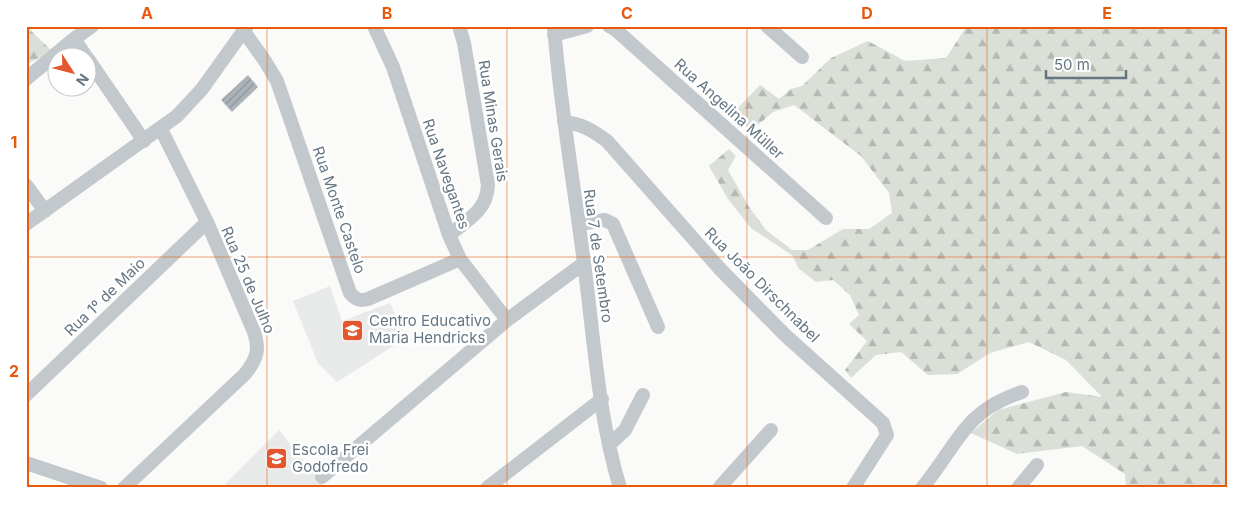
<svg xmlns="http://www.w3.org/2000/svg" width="1254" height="514" font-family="Inter,sans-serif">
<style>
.built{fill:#e8e9e9}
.forest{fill:url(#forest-firs)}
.building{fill:url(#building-hatch);stroke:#dcdcda}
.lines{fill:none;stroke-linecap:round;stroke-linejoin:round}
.minor{stroke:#c3c8cc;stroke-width:14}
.grid{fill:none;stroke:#e8590c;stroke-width:1;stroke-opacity:0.55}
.labels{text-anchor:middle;stroke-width:5;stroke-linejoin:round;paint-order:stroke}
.street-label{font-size:15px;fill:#657683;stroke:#fff}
.poi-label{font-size:15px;fill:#657683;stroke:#fff;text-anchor:start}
.neatline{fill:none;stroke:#e8590c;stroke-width:2}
.grid-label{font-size:16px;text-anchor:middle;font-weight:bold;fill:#e8590c}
</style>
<defs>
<pattern id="forest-firs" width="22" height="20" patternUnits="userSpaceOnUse" patternTransform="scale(1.25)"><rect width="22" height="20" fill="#dadfd7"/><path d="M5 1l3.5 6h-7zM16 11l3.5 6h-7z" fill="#b4b9b4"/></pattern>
<pattern id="building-hatch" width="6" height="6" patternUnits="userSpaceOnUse" patternTransform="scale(1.25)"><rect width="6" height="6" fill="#aab3b9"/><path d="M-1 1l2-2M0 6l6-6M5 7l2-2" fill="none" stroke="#8e969c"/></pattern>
</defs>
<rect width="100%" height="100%" fill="#fafaf8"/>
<path class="built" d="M330,286L342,321L390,303L406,338L337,382L318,363L293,301Z
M279,430L325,488H221Z"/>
<path class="forest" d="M26,26L53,52L26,64Z
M967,26H1228V488H1126L1125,474L1082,446L1017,454L971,433L998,410L1066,392L1102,397L1066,360L1029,342L990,353L957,374L928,375L901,352L876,355L851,378L845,370L867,341L849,324L859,315L850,295L833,280L816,282L798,268L793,256L751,228L728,199L709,166L729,149L736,156L728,170L749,207L766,230L792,250H808L843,229H869L892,213L889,193L861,156L794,105L773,112L752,130L734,112L760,85L779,99L791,89L802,86L831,58L868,41L905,61L946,58Z"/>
<path class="building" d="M248,75L258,87L232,112L221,100Z"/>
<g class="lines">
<path class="minor" d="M374,26L393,67L449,235L460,259L507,320
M554,26C560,106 574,184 584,263C594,338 598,415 620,488
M609,26L616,30L826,218
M767,26L802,57
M243,30L265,61L277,81L350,293C356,300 360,301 368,299L460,259
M554,35L587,26
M74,39L92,26
M88,59L144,141
M26,79L74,39L87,58
M564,122C582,124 592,130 607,141L720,269L785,335L883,423L887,435L853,488
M26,185L45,211
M26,224L177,116L202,89L247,26
M579,224L605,220L613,224L658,327
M449,235C467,220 487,211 488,185L464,43L459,26
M26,395L207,222
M609,445L625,430L643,395
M26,463L101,488
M322,477L507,320L584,263
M124,488L245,374C257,359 260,350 254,332L207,222L161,129
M487,488L602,399
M719,488L771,430
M922,488C958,445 963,411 1022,392
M1018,488L1037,465"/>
</g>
<path class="grid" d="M267,26V488M507,26V488M747,26V488M987,26V488M26,257H1228"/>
<defs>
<symbol id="school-square" viewBox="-11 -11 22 22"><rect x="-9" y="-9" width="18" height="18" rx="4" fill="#e4572e" stroke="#fff"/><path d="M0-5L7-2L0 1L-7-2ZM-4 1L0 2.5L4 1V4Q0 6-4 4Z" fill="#fff"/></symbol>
</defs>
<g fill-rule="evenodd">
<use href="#school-square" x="340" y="318" width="25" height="25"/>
<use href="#school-square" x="264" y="446" width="25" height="25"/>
</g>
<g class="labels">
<g class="street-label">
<text transform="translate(729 109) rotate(42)" y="5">Rua Angelina Müller</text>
<text transform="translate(493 121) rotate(81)" y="5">Rua Minas Gerais</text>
<text transform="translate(446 174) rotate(71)" y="5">Rua Navegantes</text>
<text transform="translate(339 210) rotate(71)" y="5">Rua Monte Castelo</text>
<text transform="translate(598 256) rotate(82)" y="5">Rua 7 de Setembro</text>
<text transform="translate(248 280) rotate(67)" y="5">Rua 25 de Julho</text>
<text transform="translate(762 285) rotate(45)" y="5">Rua João Dirschnabel</text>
<text transform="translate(105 297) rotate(-44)" y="5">Rua 1º de Maio</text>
</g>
<g class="poi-label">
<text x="369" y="326">Centro Educativo<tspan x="369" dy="17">Maria Hendricks</tspan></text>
<text x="292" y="455">Escola Frei<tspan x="292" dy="17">Godofredo</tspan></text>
</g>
</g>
<rect width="1254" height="514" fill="none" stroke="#ffffff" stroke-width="55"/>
<g transform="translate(72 72) rotate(126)"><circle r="24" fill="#ffffff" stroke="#c1c8cd"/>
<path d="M0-4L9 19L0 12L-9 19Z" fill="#e4572e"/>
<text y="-8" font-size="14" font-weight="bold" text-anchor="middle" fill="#657683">N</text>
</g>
<path d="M1046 70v8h80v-8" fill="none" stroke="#657683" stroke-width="2.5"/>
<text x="1054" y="70" font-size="15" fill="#657683" stroke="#ffffff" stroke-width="4" paint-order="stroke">50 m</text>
<rect x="28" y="28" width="1198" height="458" class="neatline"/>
<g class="grid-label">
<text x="147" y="19">A</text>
<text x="387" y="19">B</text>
<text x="627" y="19">C</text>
<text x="867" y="19">D</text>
<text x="1107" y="19">E</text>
<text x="14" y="148">1</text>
<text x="14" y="377">2</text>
</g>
</svg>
